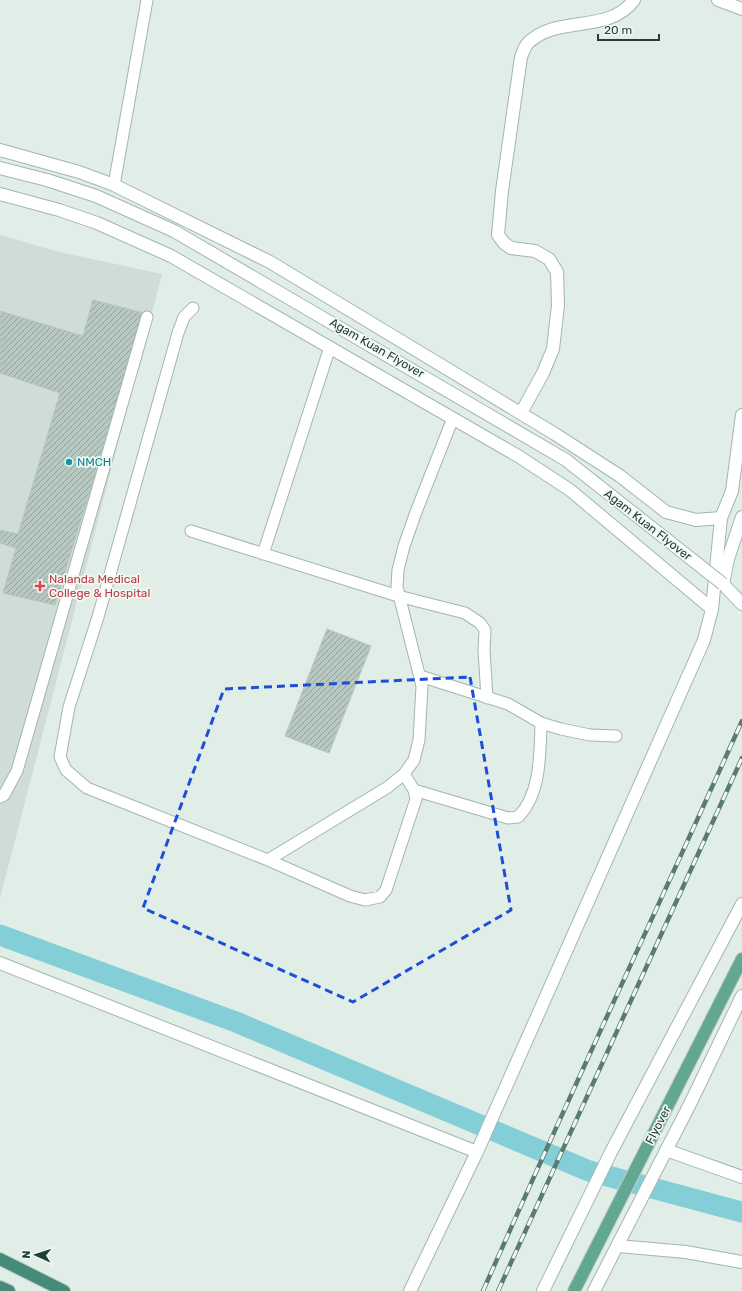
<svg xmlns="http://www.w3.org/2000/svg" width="742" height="1291" font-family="Rubik,sans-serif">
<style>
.built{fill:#cfddd6}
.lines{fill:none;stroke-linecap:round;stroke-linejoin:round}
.canal{stroke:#84cfd7;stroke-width:21}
.building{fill:url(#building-hatch);stroke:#b3c7be}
.service-casing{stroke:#a3b6ae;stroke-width:13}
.minor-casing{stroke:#a3b6ae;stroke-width:14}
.tertiary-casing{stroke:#a3b6ae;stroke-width:14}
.secondary-casing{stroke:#9ebaaf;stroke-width:14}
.primary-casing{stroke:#c1cac6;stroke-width:14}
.trunk-casing{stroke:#c1cac6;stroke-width:14}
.service{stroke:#fff;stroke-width:11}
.minor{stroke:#fff;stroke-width:12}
.tertiary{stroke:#fff;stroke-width:12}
.secondary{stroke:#fff;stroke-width:12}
.primary{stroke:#62a792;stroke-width:12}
.trunk{stroke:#468b78;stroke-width:12}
.rail-casing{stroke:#5a7b71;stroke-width:4.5}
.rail{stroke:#f2f9f5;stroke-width:3;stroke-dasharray:9;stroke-linecap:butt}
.tertiary-bridge-casing{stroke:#a3b6ae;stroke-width:14;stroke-linecap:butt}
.tertiary-bridge{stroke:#fff;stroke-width:12}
.marked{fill:none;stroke:#1d4ed8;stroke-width:3;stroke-dasharray:8 5;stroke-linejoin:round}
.culture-dot{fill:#0f9aa8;stroke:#f2f9f5;stroke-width:1.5}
.health-dot{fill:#e0444e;stroke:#f2f9f5;stroke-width:1.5}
.labels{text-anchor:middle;stroke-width:3.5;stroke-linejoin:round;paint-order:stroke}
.street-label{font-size:12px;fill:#204035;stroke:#f2f9f5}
.culture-label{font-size:12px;fill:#0d838f;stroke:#f2f9f5;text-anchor:start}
.health-label{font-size:12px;fill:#be3a42;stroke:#f2f9f5;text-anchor:start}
</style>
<defs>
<pattern id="building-hatch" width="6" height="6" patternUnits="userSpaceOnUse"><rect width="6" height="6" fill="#b6c8c0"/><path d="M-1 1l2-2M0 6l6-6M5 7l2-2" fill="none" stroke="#94a49d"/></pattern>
</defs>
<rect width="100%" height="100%" fill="#e1ede7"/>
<path class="built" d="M0,235L59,252L162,274L0,898Z"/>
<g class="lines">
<path class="canal" d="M0,935L236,1022L589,1171L742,1212"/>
</g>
<path class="building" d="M93,300L144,313L55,605L3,593L16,548L0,543V530L18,534L60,393L0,373V311L83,336Z
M327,629L371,646L329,753L285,736Z"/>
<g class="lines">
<defs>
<path id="service" d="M114,185L147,0
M193,308L184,317L178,333L98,617L69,707L60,757L66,770L87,788L268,860L350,896L365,900L380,897L386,890L416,799L414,790L404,774
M191,531L398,596L465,613L480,623L485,630L484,650L487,698
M263,554L330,347
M420,676L508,704L541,723L561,729L590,735L616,736
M414,790L508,818L518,817C541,794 540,754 541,723
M0,797L4,795L17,771L147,317
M268,860L388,787L404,774L414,760L419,740L422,686L397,587L398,570L404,546L416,512L453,418"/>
<path id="minor" d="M718,0L742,9
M0,150L79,172L114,185L270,262L555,434L620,476L666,512L696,520L721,518
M0,194L59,210L97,223L171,256L518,456L570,490L712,609
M521,413L543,373L553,349L558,305L557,272L549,259L535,251L511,248L504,243L498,235L502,191L521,57C523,53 524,47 528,43C557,14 608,35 634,0
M0,963L477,1152
M666,1150L742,1177
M618,1246L686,1252L742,1262
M410,1291L477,1152L704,640L712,609L721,518L732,491L742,415"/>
<path id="tertiary" d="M0,168L47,180
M543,1291L611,1152L742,904
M594,1291L690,1104L742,996"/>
<path id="secondary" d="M742,517L728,559L723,584L742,604"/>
<path id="primary" d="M574,1291L742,959"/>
<path id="trunk" d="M0,1259L64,1291
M0,1287L9,1291"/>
</defs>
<use href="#service" class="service-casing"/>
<use href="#minor" class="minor-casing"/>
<use href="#tertiary" class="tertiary-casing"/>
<use href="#secondary" class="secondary-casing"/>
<use href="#primary" class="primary-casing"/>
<use href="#trunk" class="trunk-casing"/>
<use href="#service" class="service"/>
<use href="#minor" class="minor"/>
<use href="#tertiary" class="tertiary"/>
<use href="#secondary" class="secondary"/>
<use href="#primary" class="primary"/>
<use href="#trunk" class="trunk"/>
<defs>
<path id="rail" d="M483,1291C567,1100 656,912 742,721
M498,1291L742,758"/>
</defs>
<use href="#rail" class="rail-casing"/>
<use href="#rail" class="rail"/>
<defs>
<path id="tertiary-bridge" d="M47,180L96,196L174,231L566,460L723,584"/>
</defs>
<use href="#tertiary-bridge" class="tertiary-bridge-casing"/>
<use href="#tertiary-bridge" class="tertiary-bridge"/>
</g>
<path class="marked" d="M470,677L511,910L353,1002L143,908L224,689Z"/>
<circle class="culture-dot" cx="69" cy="462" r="4"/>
<path class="health-dot" d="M38 580h4v4h4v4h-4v4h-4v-4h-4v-4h4z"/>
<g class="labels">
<g class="street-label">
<text transform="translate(377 348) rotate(30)" y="4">Agam Kuan Flyover</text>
<text transform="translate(648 525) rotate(38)" y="4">Agam Kuan Flyover</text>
<text transform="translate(658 1125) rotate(-63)" y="4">Flyover</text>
</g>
<g class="culture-label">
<text x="77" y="466">NMCH</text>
</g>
<g class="health-label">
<text x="49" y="583">Nalanda Medical<tspan x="49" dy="14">College &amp; Hospital</tspan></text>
</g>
</g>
<g transform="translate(36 1255) rotate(273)" stroke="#f2f9f5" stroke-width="3" paint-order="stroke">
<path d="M0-3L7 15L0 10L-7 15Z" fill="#204035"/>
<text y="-6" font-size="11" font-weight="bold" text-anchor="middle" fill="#204035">N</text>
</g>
<path d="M598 34v6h61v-6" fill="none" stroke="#204035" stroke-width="2"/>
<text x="604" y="34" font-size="12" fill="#204035" stroke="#f2f9f5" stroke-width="3" paint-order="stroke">20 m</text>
</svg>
